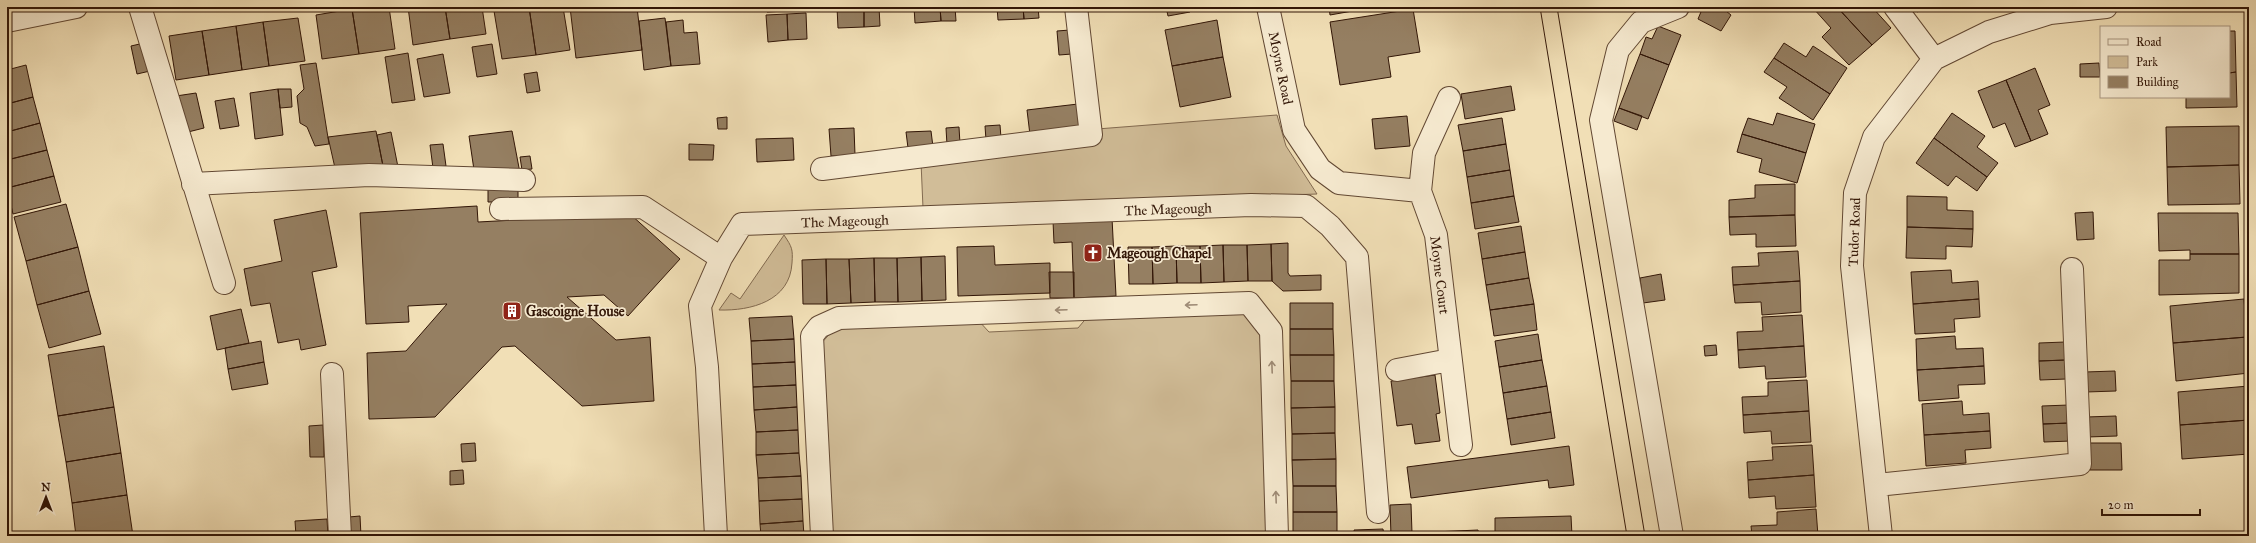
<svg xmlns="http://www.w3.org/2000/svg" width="2256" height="543" font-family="'IM FELL Great Primer',serif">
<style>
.green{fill:#d1bd98;stroke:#826a50}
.building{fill:#957f62;stroke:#321607}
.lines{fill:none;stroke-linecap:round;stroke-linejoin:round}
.minor-casing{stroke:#624833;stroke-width:24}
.minor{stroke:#f6ead0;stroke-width:22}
.tram{stroke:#321607;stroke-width:1}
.oneway{stroke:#9e8b76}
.labels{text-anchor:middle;stroke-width:3.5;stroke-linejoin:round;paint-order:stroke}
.street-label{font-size:14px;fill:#321607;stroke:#f6ead0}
.poi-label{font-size:14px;font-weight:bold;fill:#321607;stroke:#f6ead0;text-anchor:start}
</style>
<rect width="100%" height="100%" fill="#f1dfb6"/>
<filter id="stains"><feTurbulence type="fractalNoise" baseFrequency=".005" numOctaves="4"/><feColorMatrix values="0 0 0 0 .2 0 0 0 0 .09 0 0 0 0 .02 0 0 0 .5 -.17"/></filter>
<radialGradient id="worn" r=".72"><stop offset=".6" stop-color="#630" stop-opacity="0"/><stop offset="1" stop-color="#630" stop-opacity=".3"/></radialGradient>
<path class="green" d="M1277,115L1286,146L1317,194L923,208L921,162L1097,129Z
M784,235C792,247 793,249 792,263C790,301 751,311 719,310L731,293L740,299Z
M1242,309L1265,333L1267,536H829L818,347L835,328L978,320L989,332L1078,328L1089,315Z"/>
<path class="building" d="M369,7H389L395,49L359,54L352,9Z
M408,7H445L450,39L413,45Z
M445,7H482L486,34L450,39Z
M517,7H529L536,55L502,59L494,11Z
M529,7H563L570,50L536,55Z
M570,7H637L642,50L576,58Z
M661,7H700L701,9L661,11Z
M700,7H734L701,9Z
M767,7H787V11L767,12Z
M837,7H864V27L838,28Z
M864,7H879L880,26L864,27Z
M914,7H940L941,21L915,23Z
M940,7H955L956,21H941Z
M997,7H1023L1024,19L998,20Z
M1023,7H1038L1039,18L1024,19Z
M1166,7H1189L1190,12L1168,16Z
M1329,7H1375L1330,15Z
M1703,7H1721L1731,15L1721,31L1698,19Z
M1815,7H1837L1872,45L1849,65L1822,37L1831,28L1813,8Z
M1837,7H1872L1891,28L1872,45Z
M1914,7H1926L1917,12Z
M352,9L359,54L322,59L316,15Z
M1413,9L1420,52L1388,57L1391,77L1340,85L1330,22Z
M806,13L807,39L788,40L787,14Z
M787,14L788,40L768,42L766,15Z
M298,18L305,61L269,66L263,22Z
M665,18L671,66L644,70L639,21Z
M683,20L684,33L697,32L700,64L671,66L666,22Z
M1217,20L1223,57L1172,66L1165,30Z
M263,22L269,66L242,70L236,26Z
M236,26L242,70L209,75L202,31Z
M1658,26L1681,35L1669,65L1640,54L1646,37L1652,39Z
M1070,30L1072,54L1059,55L1057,31Z
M202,31L209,75L176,80L169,36Z
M2229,31H2235L2236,72L2229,73Z
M144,43L150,71L137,74L131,46Z
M1784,43L1806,57L1813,46L1847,68L1830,94L1774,58Z
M492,44L497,74L477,77L472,47Z
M408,53L415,100L392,103L385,57Z
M443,54L450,93L424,97L417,59Z
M1640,54L1669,65L1648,119L1619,108Z
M1223,57L1231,97L1180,107L1172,66Z
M1774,58L1830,94L1813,120L1779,98L1787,87L1764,72Z
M316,63L329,144L315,146L307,127L300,123L297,96L304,89L300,65Z
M2099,63L2100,77H2080V64Z
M26,65L33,97L7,104V70Z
M2035,68L2050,105L2038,110L2048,134L2031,141L2006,80Z
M537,72L540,91L527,93L524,74Z
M2236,72L2237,107L2186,108V97H2229V73Z
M2006,80L2031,141L2015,147L2005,123L1993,128L1978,91Z
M1511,86L1515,110L1465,119L1461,94Z
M278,89L283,135L255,139L250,93Z
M278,89H291L292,107L280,108Z
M196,93L204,128L188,132L176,96Z
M33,97L40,123L7,132V104Z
M234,98L239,126L220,129L215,101Z
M1078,104L1081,128L1030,135L1027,110Z
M1619,108L1642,116L1637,130L1614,121Z
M1777,113L1815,124L1806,153L1742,134L1748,118L1773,125Z
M1952,113L1985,136L1977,147L1998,163L1987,177L1934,138Z
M1407,116L1410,146L1375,149L1372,119Z
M727,117V129H718L717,118Z
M1502,118L1506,144L1463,151L1458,125Z
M40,123L47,150L7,160V132Z
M1000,125L1001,138L986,140L985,126Z
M2239,126V165L2167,167L2166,127Z
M959,127L960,144L947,145L946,128Z
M854,128L855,155L831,156L829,129Z
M376,131L383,166L335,168L328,137Z
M512,131L520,173L474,170L469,136Z
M931,131L933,147L908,148L906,132Z
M391,132L398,167L383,166L377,135Z
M1742,134L1806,153L1797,183L1759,172L1762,159L1737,152Z
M793,138L794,160L757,162L756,139Z
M1934,138L1987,177L1977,191L1956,176L1948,186L1916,163Z
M443,144L446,166L433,168L430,145Z
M689,144L714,145L713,160H689Z
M1506,144L1510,170L1467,177L1463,151Z
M47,150L54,176L7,188V160Z
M530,156L532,169L522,170L520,157Z
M2239,165L2240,204L2168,205L2167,167Z
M1510,170L1514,196L1471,203L1467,177Z
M54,176L61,202L13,214L7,188Z
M1795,184V215L1729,217V200L1755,198V185Z
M488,189H518V202H488Z
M1514,196L1519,222L1475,229L1471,203Z
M1907,196L1947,197V210L1973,211V229L1907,227Z
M66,204L78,247L26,261L14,217Z
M477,206L478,222L630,214L680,259L628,316L604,295L567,297L616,340L650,337L654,401L582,406L515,346L502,347L435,417L369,419L367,353L406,351L447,304L408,306L409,322L366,324L360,213Z
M326,210L337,267L312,272L326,345L301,350L299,339L278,343L270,303L251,306L244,269L282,261L274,220Z
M2093,212L2094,239L2077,240L2075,213Z
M2158,213H2238L2239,254H2190V250L2159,251Z
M1795,215L1796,246L1756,247V234L1730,235L1729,217Z
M1112,218L1116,296L1074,298L1072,242L1054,243L1053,221Z
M1521,226L1525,252L1482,259L1478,233Z
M1907,227L1973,229L1972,247L1946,246V259L1906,258Z
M1288,243V273L1290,276L1321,275V290L1283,291L1272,281L1271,244Z
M1271,244L1272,281H1248L1247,245Z
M1223,245H1247L1248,281L1224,282Z
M1223,245L1224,282L1201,283L1200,246Z
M994,246L995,265L1050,263V293L958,296L957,247Z
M1176,246H1200L1201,283H1177Z
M1176,246L1177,283L1153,284L1152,247Z
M78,247L89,291L37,305L26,261Z
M1128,247H1152L1153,284H1129Z
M1798,251L1800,281L1733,285L1732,267L1759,266L1758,253Z
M1525,252L1529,278L1486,285L1482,259Z
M2190,254H2239V293L2159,295V260H2190Z
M945,256L946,300L922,301L921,257Z
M921,257L922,301L898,302L897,258Z
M874,258L875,302L851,303L849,259Z
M874,258H897L898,302H875Z
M826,259L827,304H803L802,260Z
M826,259H849L851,303L827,304Z
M1951,270L1952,283L1978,281L1979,299L1913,304L1911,272Z
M1049,272H1074V298H1050Z
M1661,274L1665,300L1643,303L1640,278Z
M1529,278L1534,304L1490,310L1486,285Z
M1800,281L1801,312L1762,315L1761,302L1735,303L1733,285Z
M89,291L101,334L49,348L37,305Z
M1979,299L1980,317L1954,319L1955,332L1915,334L1913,304Z
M2244,299L2247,337L2173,343L2170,306Z
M1290,303H1333V329H1290Z
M1534,304L1537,330L1494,336L1490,310Z
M241,309L249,343L217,350L210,316Z
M1802,315L1804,346L1738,350L1737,332L1763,331L1762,317Z
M792,316L794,339L751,341L749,318Z
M1290,329H1333L1334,355H1290Z
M1538,334L1542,360L1499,367L1495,341Z
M1955,336L1956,349L1983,348L1984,366L1917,370L1916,339Z
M2247,337L2249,373L2176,381L2173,343Z
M794,339L795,362L752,364L751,341Z
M261,341L264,362L228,369L225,348Z
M2065,342L2066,360L2039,361V343Z
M1716,345L1717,355L1705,356L1704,346Z
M104,346L114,407L58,416L48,355Z
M1804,346L1806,377L1766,379L1765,366L1739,368L1738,350Z
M1290,355H1334V381H1291Z
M1542,360L1547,386L1503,393L1499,367Z
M2066,360V379L2040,380L2039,361Z
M264,362L268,384L232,390L228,369Z
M795,362L796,385L753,387L752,364Z
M1984,366L1985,384L1958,385L1959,398L1919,401L1917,370Z
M2115,371L2116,391L2086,392L2085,372Z
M1435,375L1440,413L1436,414L1440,441L1415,444L1412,424L1397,426L1391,381Z
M1807,380L1809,411L1743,415L1742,397L1768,396V382Z
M1291,381H1334L1335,407L1291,408Z
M796,385L797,407L754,410L753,387Z
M1547,386L1551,412L1507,419L1503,393Z
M2249,386V420L2180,425L2178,392Z
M1962,401L1963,415L1989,413L1990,431L1924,435L1922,404Z
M2069,405L2070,423L2043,424L2042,406Z
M114,407L121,453L66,462L58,416Z
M797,407L798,430L756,432L754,410Z
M1335,407V433L1292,434L1291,408Z
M1809,411L1811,442L1772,444L1771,431L1744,433L1743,415Z
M1551,412L1555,438L1511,445L1507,419Z
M2116,416L2117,436L2087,437L2086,417Z
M2249,420V454L2182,459L2180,425Z
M2070,423L2071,441L2044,442L2043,424Z
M323,425L324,457H310L309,426Z
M798,430L799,453L756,455V432Z
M1990,431L1991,448L1965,450L1966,463L1926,466L1924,435Z
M1335,433L1336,459L1292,460V434Z
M475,443L476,461L462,462L461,444Z
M2090,443H2121L2122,470H2090Z
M1812,445L1814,475L1748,480L1747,462L1773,460L1772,447Z
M1569,446L1574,485L1549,488L1548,480L1411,498L1407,467Z
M121,453L127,495L72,503L66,462Z
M799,453L801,476L758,478L756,455Z
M1336,459V486H1293L1292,460Z
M463,470L464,484L450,485V471Z
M1814,475L1816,507L1776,509L1775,496L1749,498L1748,480Z
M801,476L802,499L759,501L758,478Z
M1293,486H1336L1337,512H1293Z
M127,495L133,536H76L72,503Z
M802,499L803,521L760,524L759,501Z
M1411,504L1412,533L1478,530L1479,536H1391L1390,505Z
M1816,509L1818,536H1752L1751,526L1777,525V512Z
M1293,512H1337V536H1293Z
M360,516L361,536H349V517Z
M1571,516L1572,536H1495V518Z
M327,519L328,536H296L295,521Z
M803,521L804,536H761L760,524Z
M1383,529L1384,536H1355L1354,530Z"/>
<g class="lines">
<defs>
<path id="minor" d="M140,7L224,283
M1268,7L1294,130L1320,169L1339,183L1420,191L1436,235L1461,445
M1895,7L1934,59
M7,21L76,7
M822,169L1091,135L1076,7
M193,184L369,175L524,180
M1420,191L1424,153L1449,98
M501,209L643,207L721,258
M1397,370L1450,360
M332,374L340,536
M1877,485L2080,464L2072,269
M716,536L707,367L700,306L721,258L742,224L1251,205L1306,206L1330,226L1357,257L1378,512
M822,536L812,336L819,327L839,318L1249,303L1271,331L1277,536
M1672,536L1601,120L1618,50L1641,22L1678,7
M1881,536L1852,266L1855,193L1874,137L1934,59L1989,32L2050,13L2106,7"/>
</defs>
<use href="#minor" class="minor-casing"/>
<use href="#minor" class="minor"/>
<path class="tram" d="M1540,7L1627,536
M1557,7L1645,536"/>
</g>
<defs><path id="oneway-shaft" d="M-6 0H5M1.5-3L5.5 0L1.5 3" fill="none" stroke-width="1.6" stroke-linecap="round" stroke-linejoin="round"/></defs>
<g class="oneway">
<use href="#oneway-shaft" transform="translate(1191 305) rotate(178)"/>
<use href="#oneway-shaft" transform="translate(1061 310) rotate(178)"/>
<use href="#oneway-shaft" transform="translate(1272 367) rotate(-92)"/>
<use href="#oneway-shaft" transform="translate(1276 497) rotate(-92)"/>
</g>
<defs>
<symbol id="church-square" viewBox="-11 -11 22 22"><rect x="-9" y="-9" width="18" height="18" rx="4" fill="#8f2418" stroke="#f6ead0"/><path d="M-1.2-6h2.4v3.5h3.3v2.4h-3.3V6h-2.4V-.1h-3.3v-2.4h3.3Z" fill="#fff"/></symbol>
<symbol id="building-square" viewBox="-11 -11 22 22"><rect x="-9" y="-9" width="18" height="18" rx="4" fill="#8f2418" stroke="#f6ead0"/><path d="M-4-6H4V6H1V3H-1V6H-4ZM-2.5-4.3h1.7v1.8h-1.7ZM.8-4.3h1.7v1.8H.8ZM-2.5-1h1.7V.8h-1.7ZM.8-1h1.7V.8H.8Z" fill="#fff"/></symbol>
</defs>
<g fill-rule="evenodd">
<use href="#church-square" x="1082" y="242" width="22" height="22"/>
<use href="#building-square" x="501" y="300" width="22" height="22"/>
</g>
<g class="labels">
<g class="street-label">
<text transform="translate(1281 68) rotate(78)" y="5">Moyne Road</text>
<text transform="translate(1168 209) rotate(-2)" y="5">The Mageough</text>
<text transform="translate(845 221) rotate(-2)" y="5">The Mageough</text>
<text transform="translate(1854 232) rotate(-88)" y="5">Tudor Road</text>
<text transform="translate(1440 275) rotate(83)" y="5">Moyne Court</text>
</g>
<g class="poi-label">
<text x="1107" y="258">Mageough Chapel</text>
<text x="526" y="316">Gascoigne House</text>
</g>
</g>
<rect width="2256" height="543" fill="none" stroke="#f1dfb6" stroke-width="24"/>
<rect x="8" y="8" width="2240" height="527" fill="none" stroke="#321607" stroke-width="2"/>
<rect x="12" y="12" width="2232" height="519" fill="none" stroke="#321607"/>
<rect x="2100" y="26" width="130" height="72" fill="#f6ead0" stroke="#a89580"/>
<rect x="2108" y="39" width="20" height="6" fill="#f6ead0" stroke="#a89580"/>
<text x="2136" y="46" font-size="12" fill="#321607">Road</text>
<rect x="2108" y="56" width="20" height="12" fill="#d1bd98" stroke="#a89580"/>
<text x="2136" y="66" font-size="12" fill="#321607">Park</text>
<rect x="2108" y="76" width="20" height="12" fill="#957f62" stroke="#a89580"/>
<text x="2136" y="86" font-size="12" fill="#321607">Building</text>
<g transform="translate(46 497)" stroke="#f6ead0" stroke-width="3" paint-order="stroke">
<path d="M0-3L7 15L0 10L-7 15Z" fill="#321607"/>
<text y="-6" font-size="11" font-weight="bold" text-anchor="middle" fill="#321607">N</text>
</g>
<path d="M2102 509v6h98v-6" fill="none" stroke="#321607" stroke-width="2"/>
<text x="2108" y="509" font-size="12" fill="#321607" stroke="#f6ead0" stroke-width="3" paint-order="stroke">20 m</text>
<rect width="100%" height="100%" filter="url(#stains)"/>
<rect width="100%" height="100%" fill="url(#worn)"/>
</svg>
